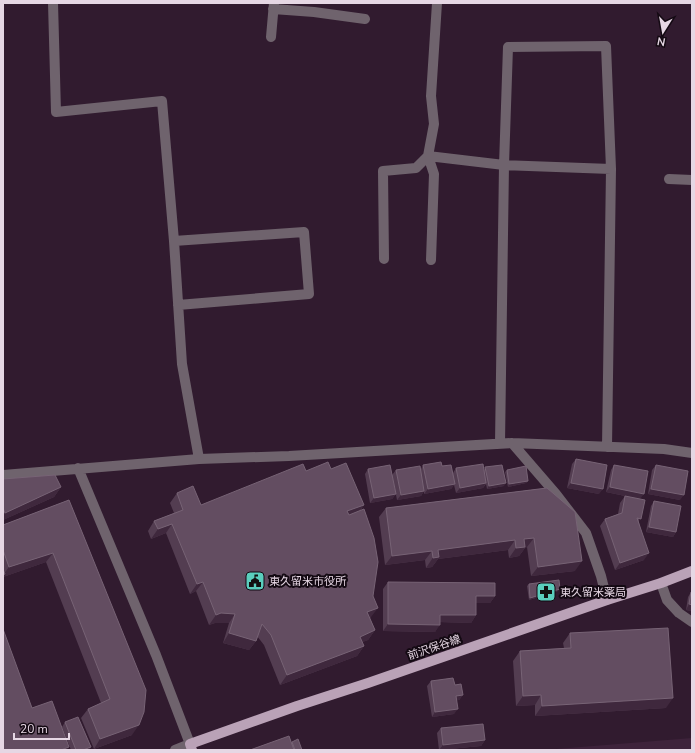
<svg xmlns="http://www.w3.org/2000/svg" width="695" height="753" font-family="'Nunito Sans','Noto Sans JP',sans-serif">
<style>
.built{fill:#3e233b}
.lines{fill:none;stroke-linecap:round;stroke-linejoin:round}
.minor{stroke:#6f636d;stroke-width:10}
.major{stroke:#baa2b7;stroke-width:10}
.wall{fill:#533d51}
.shaded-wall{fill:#3f283d}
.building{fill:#634d61;stroke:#776375}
.labels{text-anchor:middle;stroke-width:4;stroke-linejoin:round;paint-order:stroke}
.poi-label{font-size:11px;fill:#e6d7e4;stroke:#130912;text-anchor:start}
.street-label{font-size:11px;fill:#e6d7e4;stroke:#130912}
</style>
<rect width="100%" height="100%" fill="#311b2f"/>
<path class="built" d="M692,738V750H544Z"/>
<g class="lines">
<path class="minor" d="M53,3L56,112L162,101L174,241L182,364L199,459
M437,3L431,96L434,124L428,156L504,165L611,169
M273,9L314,12L365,19
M271,37L274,3
M669,179L692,180
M174,241L304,232L309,294L178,305
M384,259L383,171L416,168L428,156L434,174L431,260
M512,443L556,494L586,533L601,576L607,600
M500,444L504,165L508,47L606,46L611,169L607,447
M78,468L156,655L190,744L175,750
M3,475L199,459L289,456L512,443L664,449L692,453
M661,583L667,600L679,613L692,622"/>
<path class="major" d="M192,750L190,744L297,706L368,683L607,600L661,583L692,571"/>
</g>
<path class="wall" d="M576,459L599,494L567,488L572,464Z
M423,465L442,466L453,473L456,468L484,470L485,467L504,486L487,489L486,484L483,488L456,493L454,485L451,489L424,494V491L421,496L397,500L392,475L396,470L421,469Z
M614,465L640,499L639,522L644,560L615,570L600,526L605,519L618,514L620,503L625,496L606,492L611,470Z
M656,465L680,500L648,494L652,470Z
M331,469L364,505L360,511L373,596L371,617L370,618L375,630L368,640L362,642L364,646L357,656L280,685L264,645L257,636L256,641L249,650L223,643L229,623H215L209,625L196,591L190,594L166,533L151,539L148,531L154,521L174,513L170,503L177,493L201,505L306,471Z
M368,469L396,494L392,499L370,503L365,474Z
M507,470L528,481L526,483L508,487L505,472Z
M3,479L61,487L54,497L3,520Z
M547,488L575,571L531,576L527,547L525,548L519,556L509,558L508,550L438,559L432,567L426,568L425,560L385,565L379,517L386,508Z
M69,500L132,735L94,749L81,718L88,709L101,703L46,562L3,577V525Z
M654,501L676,532L673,537L646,532L651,506Z
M388,582L495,596L490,603H476V615L471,623L440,622L435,632L383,631V589Z
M529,584L558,591L529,600L527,586Z
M691,592H692V611L686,610L688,597Z
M570,633L666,708L535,716V705L516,706L513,661L520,651L564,648L563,643Z
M431,681L455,685L463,695L459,700H457L454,714L432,717L427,686Z
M65,722L91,747L88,750H71L62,727Z
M441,728L485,740L481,746L439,750L437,733Z
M292,742L302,750H250L291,743Z"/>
<path class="shaded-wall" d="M528,481L526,483L508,487L509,484Z
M486,483L483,488L456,493L460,488Z
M506,483L504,486L487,489L489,486Z
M571,483L603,489L599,494L567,488Z
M455,484L451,489L424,494L428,489Z
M61,487L54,497L3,520V516L5,513Z
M610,487L644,494L640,499L606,492Z
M651,489L684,495L680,500L648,494Z
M424,491L421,496L397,500L401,495Z
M396,494L392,499L370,503L374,498Z
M364,505L357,514L340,521L347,511Z
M172,524L166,533L151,539L158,529Z
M649,527L676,532L673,537L646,532Z
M534,538L527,547L525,548L519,556L509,558L516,548L524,539Z
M515,540L508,550L438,559L432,567L426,568L438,550Z
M432,551L425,560L385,565L392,556Z
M53,553L46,562L3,577V575L9,567Z
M649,553L644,560L615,570L620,563Z
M582,561L575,571L531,576L538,567Z
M203,582L196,591L190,594L197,584Z
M560,589L558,591L529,600L530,598Z
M476,596H495L490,603H471Z
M689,604L692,605V611L686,610Z
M378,608L371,617L360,621L367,612Z
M221,613L235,614L229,623H215L209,625L216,615Z
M440,615H476L471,623L435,622Z
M388,624L440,625L435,632L383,631Z
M375,630L368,640L353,646L360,637Z
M229,633L256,641L249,650L223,643Z
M364,646L357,656L280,685L287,675Z
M463,695L459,700L453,701L456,696Z
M541,695L535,705L516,706L523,696Z
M673,698L666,708L535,716L542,706Z
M458,709L454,714L432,717L435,712Z
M139,725L132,735L94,749L100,739Z
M485,740L481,746L439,750L443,745Z
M69,747L67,750H61Z
M91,747L88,750H83Z"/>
<path class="building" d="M576,459L607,465L603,489L571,483Z
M328,462L331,469L346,463L364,505L347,511L349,515L364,509L374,538L378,562L373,596L378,608L367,612L375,630L360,637L364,646L287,675L271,635L262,624L256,641L229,633L235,614L221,613L216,615L203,582L197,584L172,524L158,529L154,521L183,510L177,493L193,486L201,505L303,464L306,471Z
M441,462L442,466L451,465L455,484L428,489L423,465Z
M483,464L486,483L460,488L456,468Z
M390,465L396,494L374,498L368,469Z
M502,465L506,483L489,486L485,467Z
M614,465L648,471L644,494L610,487Z
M656,465L688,471L684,495L651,489Z
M420,466L424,491L401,495L396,470Z
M526,466L528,481L509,484L507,470Z
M55,475L61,487L5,513L3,508V479Z
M547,488L575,512L582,561L538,567L534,538L524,539L525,547L516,548L515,540L438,550L439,557L433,558L432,551L392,556L386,508Z
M625,496L645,500L641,519L637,518L649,553L620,563L605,519L622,513Z
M69,500L146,690L144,712L139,725L100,739L88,709L110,699L53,553L9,567L3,550V525Z
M654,501L681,506L676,532L649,527Z
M3,569L5,574L3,575Z
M559,580L560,589L530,598L529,584Z
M388,582L495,583V596H476V615H440V625L388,624Z
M691,592H692V605L689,604Z
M668,628L673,698L542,706L541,695L523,696L520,651L571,648L570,633Z
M3,629L32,708L52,701L69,747L61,750H3Z
M453,678L455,685L461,684L463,695L456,696L458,709L435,712L431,681Z
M78,717L91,747L83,750H76L65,722Z
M483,724L485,740L443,745L441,728Z
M289,736L294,750H250Z
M298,739L302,750H295L292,742Z"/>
<defs>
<symbol id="civic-square" viewBox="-11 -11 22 22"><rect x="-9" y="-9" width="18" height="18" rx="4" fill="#5acebd" stroke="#130912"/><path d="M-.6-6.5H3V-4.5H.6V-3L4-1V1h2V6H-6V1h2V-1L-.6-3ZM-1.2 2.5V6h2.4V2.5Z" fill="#111"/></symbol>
<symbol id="pharmacy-square" viewBox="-11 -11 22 22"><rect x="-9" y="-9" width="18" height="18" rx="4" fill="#5acebd" stroke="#130912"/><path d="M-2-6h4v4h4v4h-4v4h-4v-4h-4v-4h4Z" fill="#111"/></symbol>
</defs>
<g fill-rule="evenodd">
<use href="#civic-square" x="244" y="570" width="22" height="22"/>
<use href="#pharmacy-square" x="535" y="581" width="22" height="22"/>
</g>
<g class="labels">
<g class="poi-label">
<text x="269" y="585">東久留米市役所</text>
<text x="560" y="596">東久留米薬局</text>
</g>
<g class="street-label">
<text transform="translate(434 647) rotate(-19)" y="4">前沢保谷線</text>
</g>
</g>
<rect width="695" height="753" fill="none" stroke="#e6d7e4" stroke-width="8"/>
<g transform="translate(663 32) rotate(191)" stroke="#130912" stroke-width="3" paint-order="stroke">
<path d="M0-3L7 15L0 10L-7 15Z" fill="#e6d7e4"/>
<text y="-6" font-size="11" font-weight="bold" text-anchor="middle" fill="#e6d7e4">N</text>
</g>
<path d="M14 733v6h55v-6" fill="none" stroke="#e6d7e4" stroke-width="2"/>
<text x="20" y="733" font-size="12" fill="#e6d7e4" stroke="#130912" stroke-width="3" paint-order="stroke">20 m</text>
</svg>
